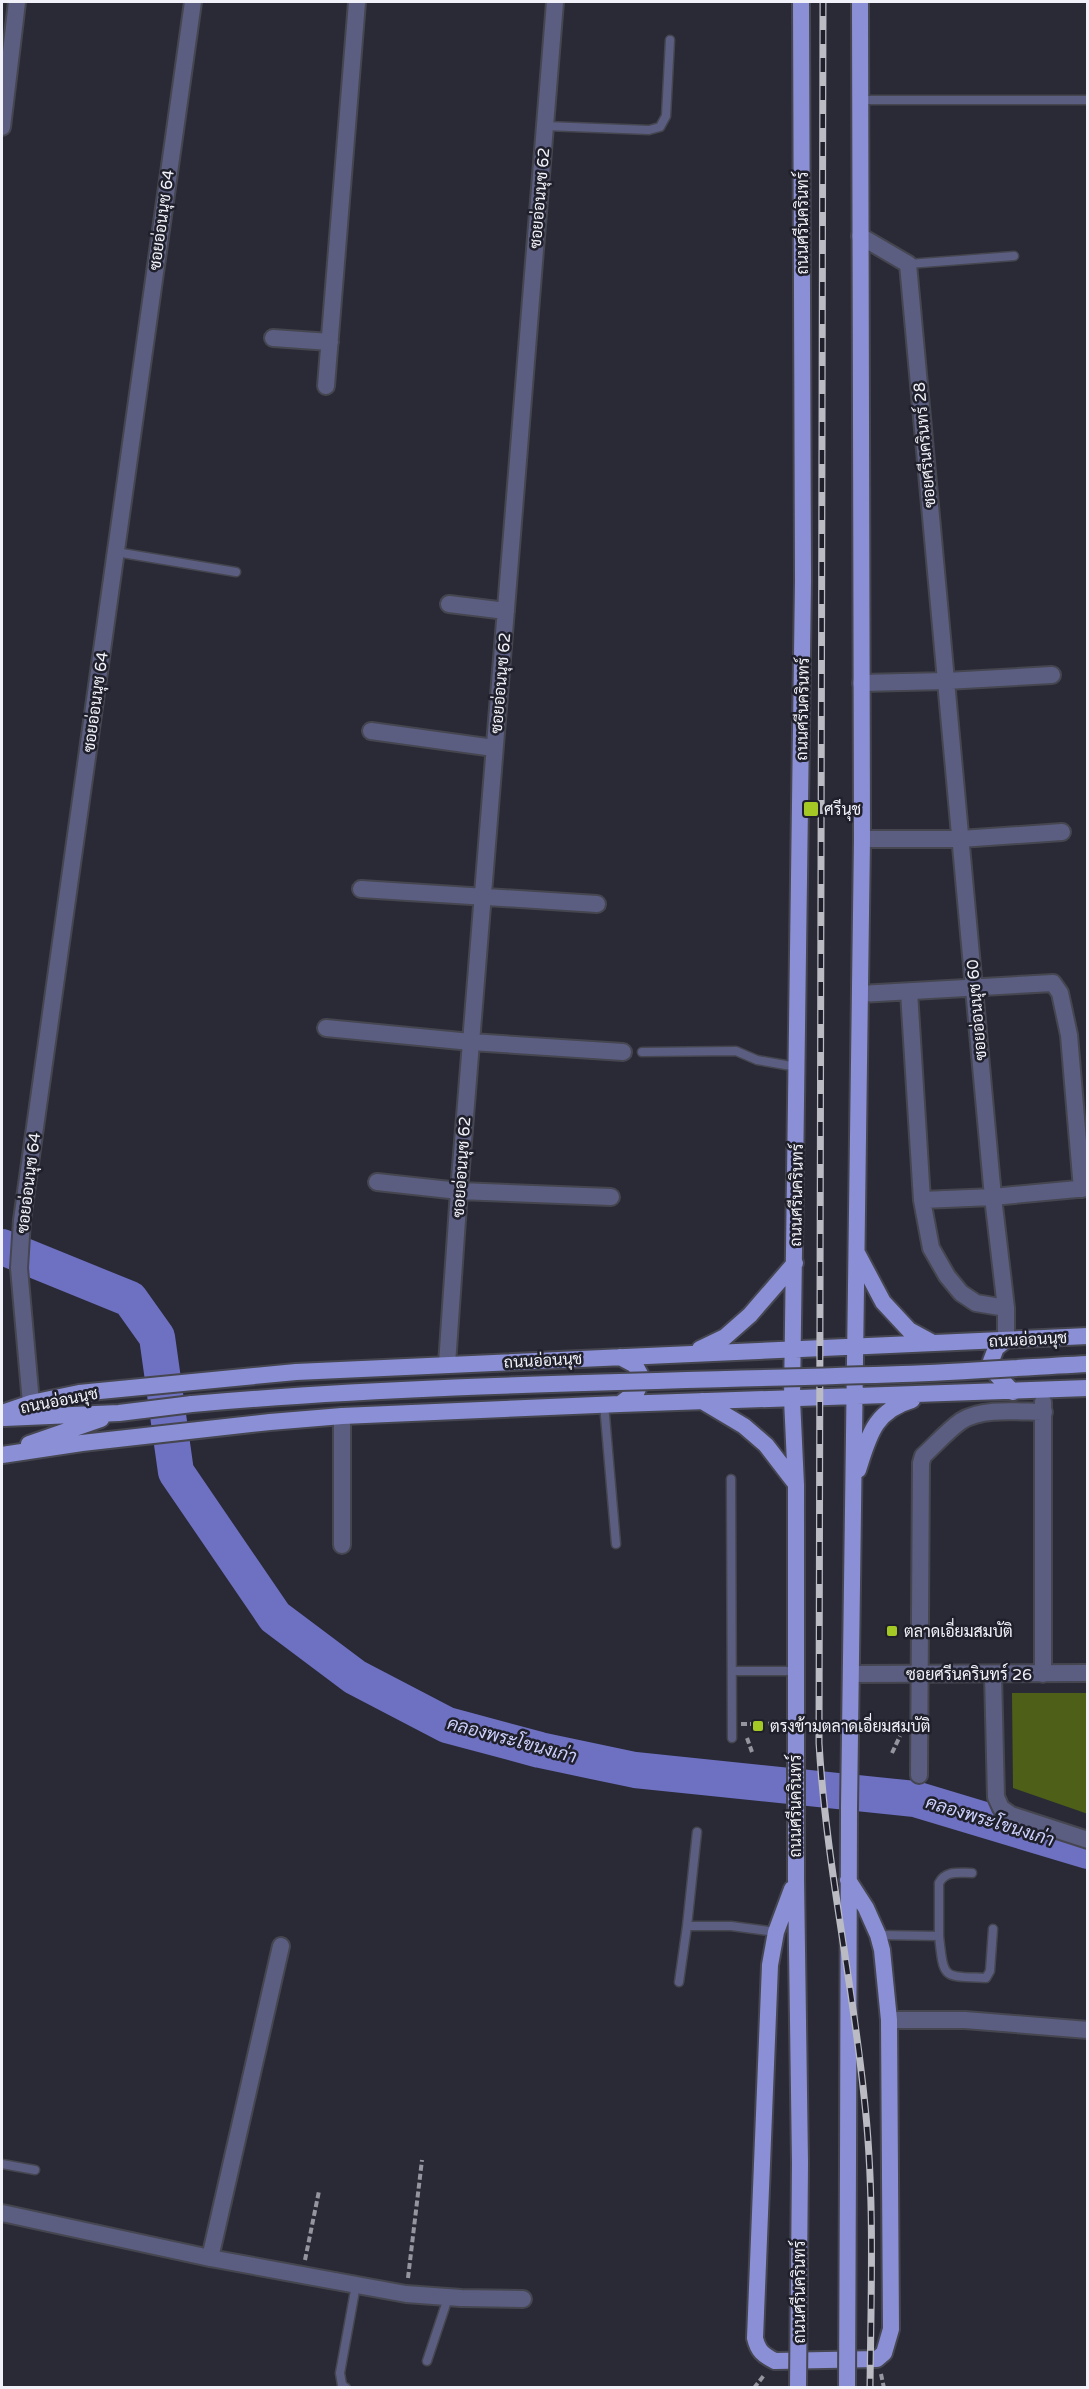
<svg xmlns="http://www.w3.org/2000/svg" width="1089" height="2389" font-family="'Varela Round',Sarabun,sans-serif">
<style>
.lines{fill:none;stroke-linecap:round;stroke-linejoin:round}
.river{stroke:#6e70c1;stroke-width:36}
.building{fill:#4e6017}
.service-casing{stroke:#454650;stroke-width:11}
.minor-casing{stroke:#454650;stroke-width:20}
.primary-casing{stroke:#454650;stroke-width:20}
.path{stroke:#94959e;stroke-width:4;stroke-dasharray:6 3;stroke-linecap:butt}
.service{stroke:#5b5e80;stroke-width:8}
.minor{stroke:#5b5e80;stroke-width:16}
.primary{stroke:#8b8fd6;stroke-width:16}
.rail-casing{stroke:#babbc3;stroke-width:7}
.rail{stroke:#1f202b;stroke-width:4.5;stroke-dasharray:14;stroke-linecap:butt}
.primary-bridge-casing{stroke:#454650;stroke-width:20;stroke-linecap:butt}
.path-bridge{stroke:#94959e;stroke-width:4;stroke-dasharray:6 3;stroke-linecap:butt}
.primary-bridge{stroke:#8b8fd6;stroke-width:16}
.poi-dot{fill:#a4c824;stroke:#1f202b;stroke-width:2}
.labels{text-anchor:middle;stroke-width:5;stroke-linejoin:round;paint-order:stroke}
.street-label{font-size:16px;fill:#f1f2f9;stroke:#1f202b}
.poi-label{font-size:16px;fill:#f1f2f9;stroke:#1f202b;text-anchor:start}
.water-label{font-size:18px;font-style:italic;fill:#ccd0fc;stroke:#1f202b}
</style>
<rect width="100%" height="100%" fill="#292a35"/>
<g class="lines">
<path class="river" d="M2,1247L130,1299L157,1337L176,1472L275,1617L355,1677L447,1725L540,1750L635,1770L915,1799L1088,1851"/>
</g>
<path class="building" d="M1012,1693H1088V1814L1013,1788Z"/>
<g class="lines">
<defs>
<path id="service" d="M860,100H1088
M545,126L649,130L660,127L666,116L670,40
M908,264L1014,256
M116,552L236,572
M642,1052L736,1051L757,1060L797,1067
M604,1404L616,1544
M731,1479L732,1738
M732,1671H795
M687,1926L697,1832
M878,1935L939,1936C944,1980 942,1976 986,1978L990,1971L993,1929
M939,1936V1883C946,1870 959,1873 972,1873
M679,1982L687,1926H731L776,1932
M2,2164L35,2170
M427,2361L448,2298
M346,2388L342,2385L340,2373L356,2285"/>
<path id="minor" d="M2,127L17,2
M860,236L908,264L993,1197L1006,1308V1340
M273,338L330,342
M326,386L357,2
M449,604L506,611
M861,683L946,681L1052,675
M371,731L494,748
M862,839H960L1062,832
M361,889L597,904
M909,992L922,1200L931,1248L947,1276L961,1293L976,1303L1006,1308
M860,994L1053,983L1060,993L1069,1035L1082,1189
M326,1028L471,1042L623,1052
M377,1182L459,1191L611,1197
M922,1200L993,1197L1088,1188
M447,1364L459,1191L555,2
M31,1403L19,1268L22,1220L193,2
M342,1416V1545
M851,1674L1088,1673
M993,1674L996,1797L1001,1808L1011,1815L1088,1840
M1043,1674V1402
M919,1775L921,1463L923,1456C935,1445 947,1431 961,1421C983,1407 1020,1412 1044,1412
M889,2020H965L1088,2030
M2,2213L210,2258L406,2294L461,2298L523,2299
M210,2258L281,1946"/>
<path id="primary" d="M857,1253L883,1302L909,1330L933,1343
M1006,1340L996,1348L991,1361L997,1375L1013,1392
M700,1349L725,1337L750,1315L795,1263
M620,1357L635,1365L642,1378L637,1391L620,1404
M702,1401L744,1426L766,1445L796,1484
M2,1413L31,1403L79,1393L296,1372L1088,1336
M4,1418L119,1413L192,1404
M29,1444L101,1419
M2,1455L82,1443L270,1422L342,1416L620,1404L1088,1388
M858,1470C869,1436 874,1411 912,1400
M792,1889L776,1932L770,1965L755,2338C758,2351 763,2355 775,2361L877,2359L884,2353L891,2329L889,2020L882,1950L878,1935L866,1908L848,1880
M800,2163L796,1878V1485L792,1399L803,581L801,2
M848,2163L849,1808L862,839L860,2"/>
</defs>
<use href="#service" class="service-casing"/>
<use href="#minor" class="minor-casing"/>
<use href="#primary" class="primary-casing"/>
<path class="path" d="M747,1738L752,1752
M892,1753L900,1736
M305,2260L319,2191
M408,2278L422,2160
M881,2374L884,2388
M754,2388L765,2374"/>
<use href="#service" class="service"/>
<use href="#minor" class="minor"/>
<use href="#primary" class="primary"/>
<defs>
<path id="rail" d="M823,2L819,1743C826,1862 852,1978 864,2096C875,2193 871,2290 870,2388"/>
</defs>
<use href="#rail" class="rail-casing"/>
<use href="#rail" class="rail"/>
<defs>
<path id="primary-bridge" d="M192,1404C428,1383 665,1382 902,1374C964,1372 1026,1367 1088,1364
M798,2388L800,2163
M847,2388L848,2163"/>
</defs>
<use href="#primary-bridge" class="primary-bridge-casing"/>
<path class="path-bridge" d="M741,1724L907,1722"/>
<use href="#primary-bridge" class="primary-bridge"/>
</g>
<g class="poi-dot">
<rect x="803" y="801" width="16" height="16" rx="3"/>
<rect x="886" y="1625" width="12" height="12" rx="3"/>
<rect x="752" y="1720" width="12" height="12" rx="3"/>
</g>
<g class="labels">
<g class="street-label">
<text transform="translate(539 198) rotate(-85)" y="6">ซอยอ่อนนุช 62</text>
<text transform="translate(161 220) rotate(-82)" y="6">ซอยอ่อนนุช 64</text>
<text transform="translate(802 223) rotate(-90)" y="6">ถนนศรีนครินทร์</text>
<text transform="translate(924 445) rotate(-95)" y="6">ซอยศรีนครินทร์ 28</text>
<text transform="translate(500 683) rotate(-85)" y="6">ซอยอ่อนนุช 62</text>
<text transform="translate(95 702) rotate(-82)" y="6">ซอยอ่อนนุช 64</text>
<text transform="translate(802 709) rotate(-89)" y="6">ถนนศรีนครินทร์</text>
<text transform="translate(976 1010) rotate(-95)" y="6">ซอยอ่อนนุช 60</text>
<text transform="translate(461 1167) rotate(-86)" y="6">ซอยอ่อนนุช 62</text>
<text transform="translate(28 1183) rotate(-83)" y="6">ซอยอ่อนนุช 64</text>
<text transform="translate(796 1195) rotate(-89)" y="6">ถนนศรีนครินทร์</text>
<text transform="translate(1028 1339) rotate(-3)" y="6">ถนนอ่อนนุช</text>
<text transform="translate(543 1360) rotate(-3)" y="6">ถนนอ่อนนุช</text>
<text transform="translate(59 1400) rotate(-11)" y="6">ถนนอ่อนนุช</text>
<text x="969" y="1680">ซอยศรีนครินทร์ 26</text>
<text transform="translate(795 1806) rotate(-90)" y="6">ถนนศรีนครินทร์</text>
<text transform="translate(799 2292) rotate(-90)" y="6">ถนนศรีนครินทร์</text>
</g>
<g class="poi-label">
<text x="824" y="815">ศรีนุช</text>
<text x="904" y="1637">ตลาดเอี่ยมสมบัติ</text>
<text x="770" y="1732">ตรงข้ามตลาดเอี่ยมสมบัติ</text>
</g>
<g class="water-label">
<text transform="translate(512 1740) rotate(15)" y="6">คลองพระโขนงเก่า</text>
<text transform="translate(990 1821) rotate(17)" y="6">คลองพระโขนงเก่า</text>
</g>
</g>
<rect width="1089" height="2389" fill="none" stroke="#f1f2f9" stroke-width="6"/>
</svg>
